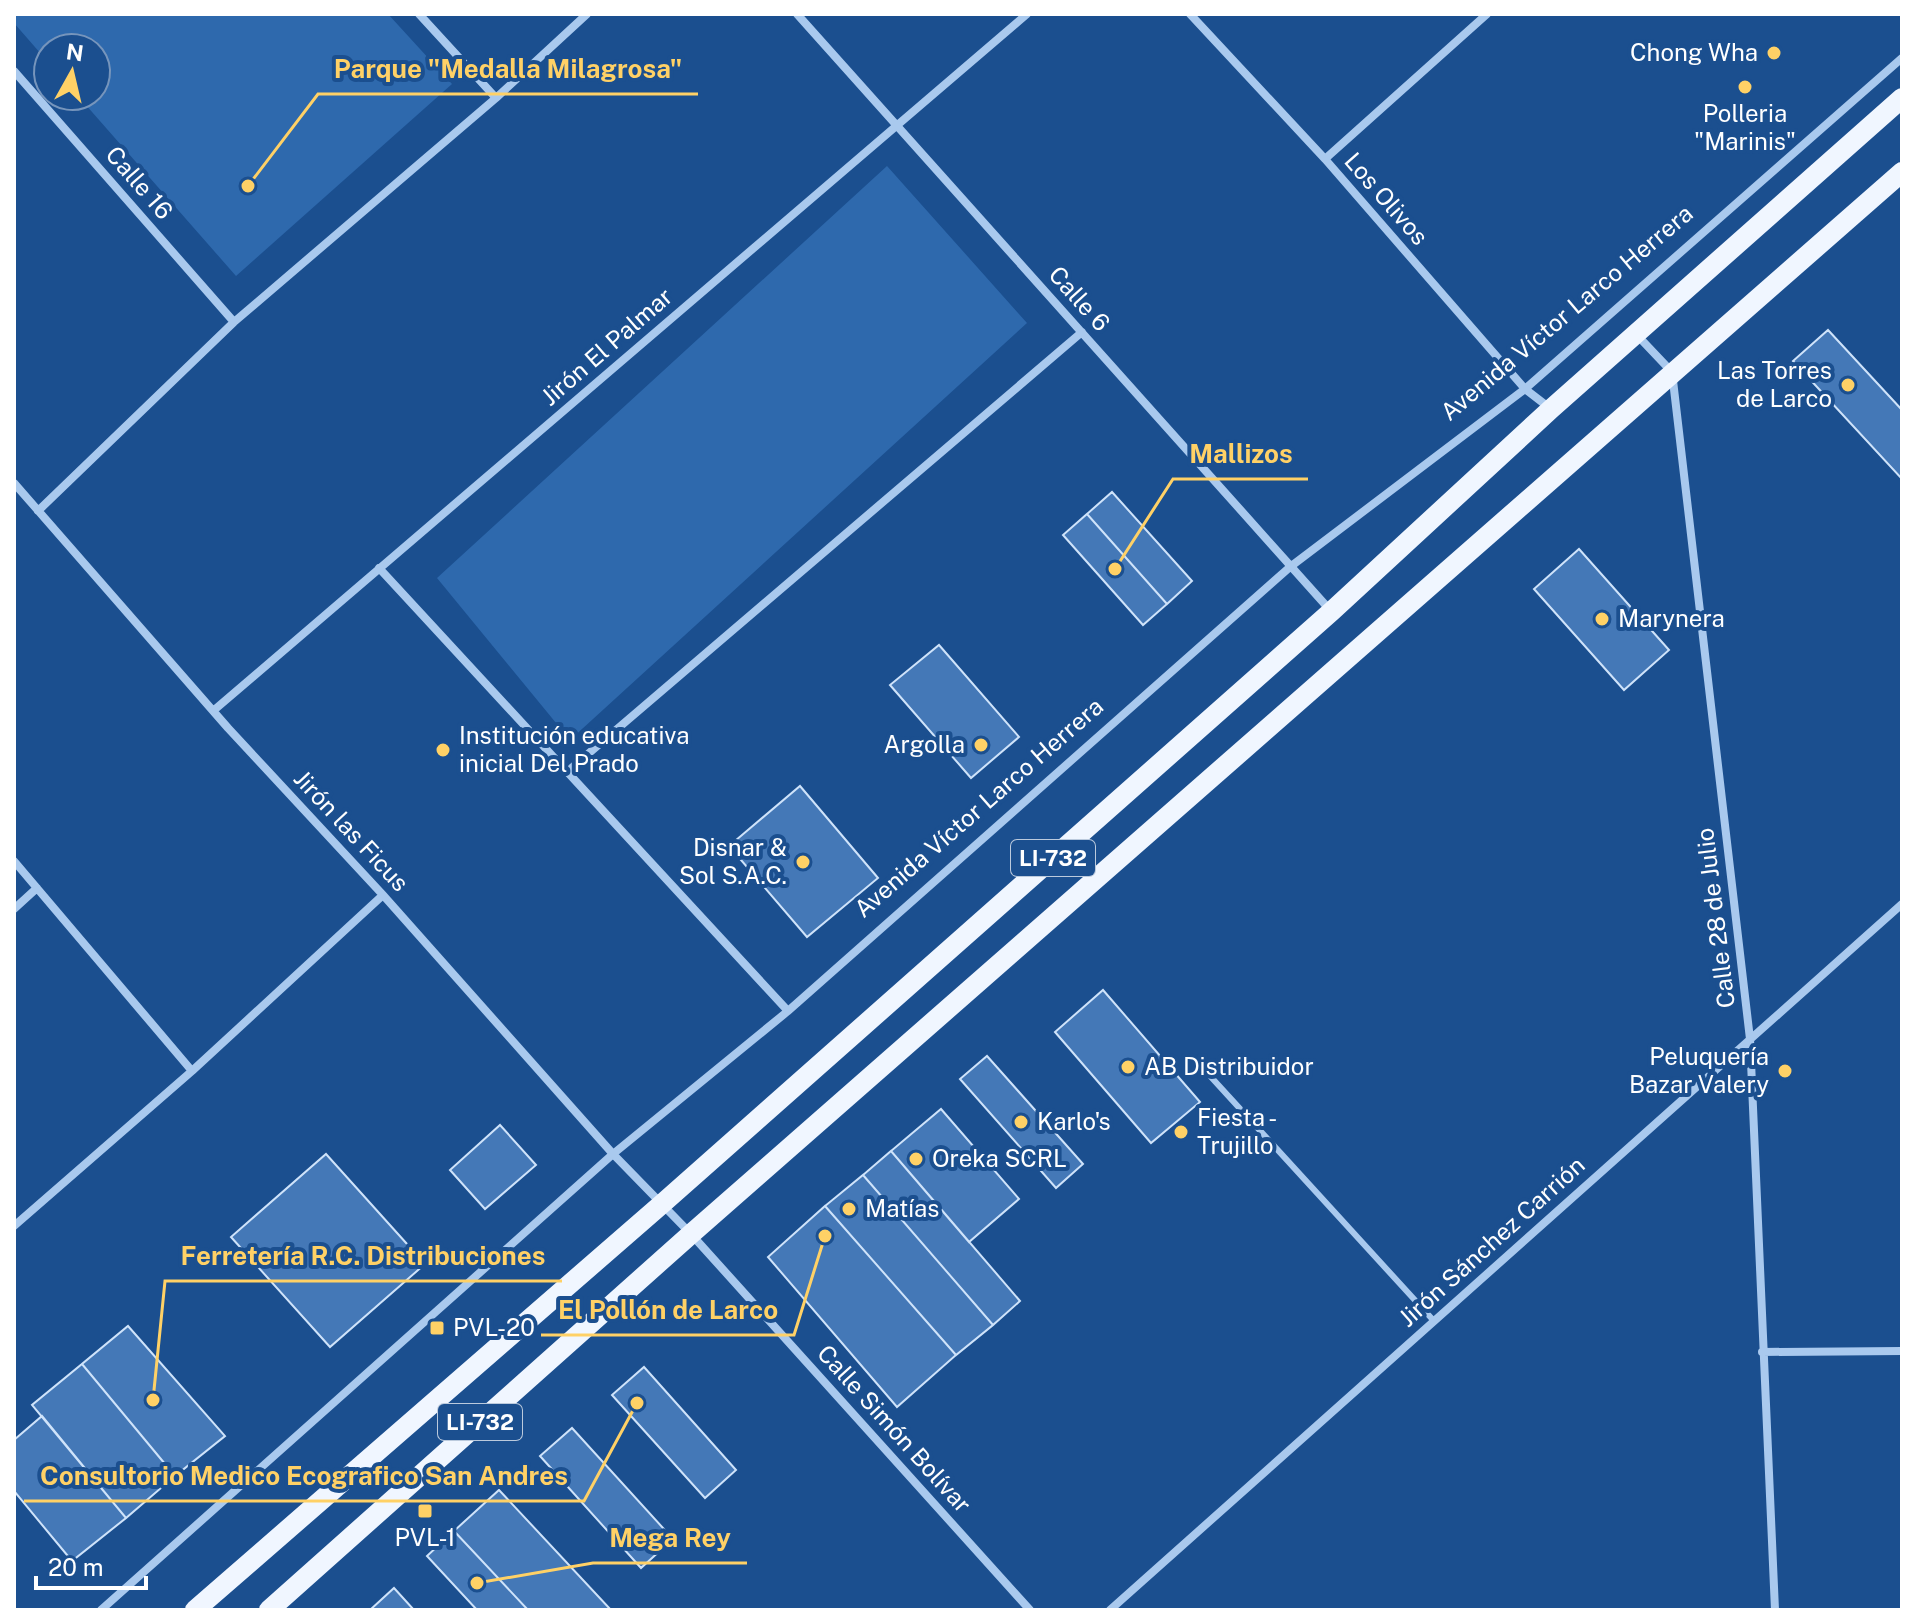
<svg xmlns="http://www.w3.org/2000/svg" width="1916" height="1624" font-family="'Public Sans',sans-serif">
<style>
.green{fill:#2e69ad}
.building{fill:#4478b7;stroke:#cfe3fa;stroke-width:2}
.lines{fill:none;stroke-linecap:round;stroke-linejoin:round}
.service{stroke:#a9c9ee;stroke-width:6}
.minor{stroke:#a9c9ee;stroke-width:8}
.primary{stroke:#f0f6ff;stroke-width:20}
.poi-dot{fill:#ffd166;stroke:#1b4f8f;stroke-width:3}
.labels{text-anchor:middle;stroke-width:8;stroke-linejoin:round;paint-order:stroke}
.shield{fill:#1b4f8f;stroke:#bbcadd;stroke-width:2}
.shield-label{font-size:22px;font-weight:bold;fill:#fff}
.poi-label{font-size:24px;fill:#fff;stroke:#1b4f8f;text-anchor:start}
.street-label{font-size:24px;fill:#fff;stroke:#1b4f8f}
.leader{fill:none;stroke:#ffd166;stroke-width:3}
.callout-dot{fill:#ffd166;stroke:#1b4f8f;stroke-width:3}
.callout-label{font-size:26px;text-anchor:middle;font-weight:bold;fill:#ffd166;stroke:#1b4f8f;stroke-width:8;stroke-linejoin:round;paint-order:stroke}
</style>
<rect width="100%" height="100%" fill="#1b4f8f"/>
<path class="green" d="M14,14H388L452,84L236,276L78,96H96V48H48V62L14,23Z
M887,166L1027,323L570,740L437,578Z"/>
<path class="building" d="M1828,330L1902,410V479L1793,361Z
M1112,492L1192,581L1167,604L1087,514Z
M1087,514L1167,604L1143,625L1063,535Z
M1579,549L1669,650L1624,690L1534,589Z
M939,645L1019,737L971,778L890,685Z
M800,786L878,878L807,937L729,846Z
M1103,990L1200,1102L1151,1143L1055,1032Z
M987,1056L1083,1164L1056,1188L960,1079Z
M941,1109L1019,1199L969,1242L891,1151Z
M500,1125L536,1165L485,1209L450,1170Z
M891,1151L1020,1301L993,1325L863,1175Z
M326,1154L425,1264L330,1347L231,1237Z
M863,1175L993,1325L956,1355L825,1206Z
M825,1206L956,1355L897,1407L768,1257Z
M128,1326L225,1436L175,1476L82,1364Z
M82,1364L175,1476L126,1518L32,1405Z
M644,1367L736,1470L705,1498L612,1395Z
M42,1416L126,1518L72,1561L14,1491V1440Z
M572,1428L673,1539L641,1568L540,1456Z
M499,1490L611,1610H528L454,1531Z
M454,1531L528,1610H477L427,1556Z
M394,1588L414,1610H370Z"/>
<g class="lines">
<path class="service" d="M1211,1077L1434,1321"/>
<path class="minor" d="M419,14L496,98
M797,14L1330,610
M1190,14L1325,159L1525,389L1551,409
M14,71L234,322
M1325,159L1487,14
M1636,334L1672,372L1750,1039L1775,1610
M14,483L228,728L383,895L613,1154L691,1234L1030,1610
M38,511L234,322L496,98L587,14
M379,568L788,1011
M213,711L1027,14
M568,771L1082,332
M14,861L192,1071
M14,909L37,888
M14,1226L192,1071L383,895
M1762,1352L1902,1351
M101,1610L613,1154L788,1011L1290,567L1525,389L1902,58
M1110,1610L1902,904"/>
<path class="primary" d="M195,1610L663,1203L1332,611L1551,409L1902,98
M269,1610L691,1234L1902,172"/>
</g>
<g class="poi-dot">
<circle cx="1774" cy="53" r="8"/>
<circle cx="1745" cy="87" r="8"/>
<circle cx="1848" cy="385" r="8"/>
<circle cx="1602" cy="619" r="8"/>
<circle cx="981" cy="745" r="8"/>
<circle cx="443" cy="750" r="8"/>
<circle cx="803" cy="862" r="8"/>
<circle cx="1128" cy="1067" r="8"/>
<circle cx="1785" cy="1071" r="8"/>
<circle cx="1021" cy="1122" r="8"/>
<circle cx="1181" cy="1132" r="8"/>
<circle cx="916" cy="1159" r="8"/>
<circle cx="849" cy="1209" r="8"/>
<rect x="429" y="1320" width="16" height="16" rx="4"/>
<rect x="417" y="1503" width="16" height="16" rx="4"/>
</g>
<g class="labels">
<g class="shield">
<rect x="1011" y="840" width="84" height="36" rx="6"/>
<rect x="438" y="1404" width="84" height="36" rx="6"/>
</g>
<g class="shield-label">
<text x="1053" y="866">LI-732</text>
<text x="480" y="1430">LI-732</text>
</g>
<g class="poi-label">
<text x="1758" y="61" text-anchor="end">Chong Wha</text>
<text x="1745" y="122" text-anchor="middle">Polleria<tspan x="1745" dy="28">"Marinis"</tspan></text>
<text x="1832" y="379" text-anchor="end">Las Torres<tspan x="1832" dy="28">de Larco</tspan></text>
<text x="1618" y="627">Marynera</text>
<text x="459" y="744">Institución educativa<tspan x="459" dy="28">inicial Del Prado</tspan></text>
<text x="965" y="753" text-anchor="end">Argolla</text>
<text x="787" y="856" text-anchor="end">Disnar &amp;<tspan x="787" dy="28">Sol S.A.C.</tspan></text>
<text x="1769" y="1065" text-anchor="end">Peluquería<tspan x="1769" dy="28">Bazar Valery</tspan></text>
<text x="1144" y="1075">AB Distribuidor</text>
<text x="1197" y="1126">Fiesta -<tspan x="1197" dy="28">Trujillo</tspan></text>
<text x="1037" y="1130">Karlo's</text>
<text x="932" y="1167">Oreka SCRL</text>
<text x="865" y="1217">Matías</text>
<text x="453" y="1336">PVL-20</text>
<text x="425" y="1546" text-anchor="middle">PVL-1</text>
</g>
<g class="street-label">
<text transform="translate(139 183) rotate(49)" y="8">Calle 16</text>
<text transform="translate(1386 199) rotate(49)" y="8">Los Olivos</text>
<text transform="translate(1079 299) rotate(48)" y="8">Calle 6</text>
<text transform="translate(1567 313) rotate(-40)" y="8">Avenida Víctor Larco Herrera</text>
<text transform="translate(607 347) rotate(-41)" y="8">Jirón El Palmar</text>
<text transform="translate(979 808) rotate(-41)" y="8">Avenida Víctor Larco Herrera</text>
<text transform="translate(351 831) rotate(47)" y="8">Jirón las Ficus</text>
<text transform="translate(1716 918) rotate(-97)" y="8">Calle 28 de Julio</text>
<text transform="translate(1492 1242) rotate(-42)" y="8">Jirón Sánchez Carrión</text>
<text transform="translate(894 1429) rotate(48)" y="8">Calle Simón Bolívar</text>
</g>
</g>
<path class="leader" d="M248 186L318 94H698M1115 569L1173 479H1308M153 1400L165 1281H562M825 1236L794 1335H541M637 1403L584 1501H24M477 1583L593 1563H747"/>
<g class="callout-dot">
<circle cx="248" cy="186" r="8"/>
<circle cx="1115" cy="569" r="8"/>
<circle cx="153" cy="1400" r="8"/>
<circle cx="825" cy="1236" r="8"/>
<circle cx="637" cy="1403" r="8"/>
<circle cx="477" cy="1583" r="8"/>
</g>
<g class="callout-label">
<text x="508" y="78">Parque "Medalla Milagrosa"</text>
<text x="1241" y="463">Mallizos</text>
<text x="363" y="1265">Ferretería R.C. Distribuciones</text>
<text x="668" y="1319">El Pollón de Larco</text>
<text x="304" y="1485">Consultorio Medico Ecografico San Andres</text>
<text x="670" y="1547">Mega Rey</text>
</g>
<rect width="1916" height="1624" fill="none" stroke="#ffffff" stroke-width="32"/>
<g transform="translate(72 72) rotate(8)"><circle r="38" fill="#1b4f8f" stroke="#7695bc" stroke-width="2"/>
<path d="M0-6L14 30L0 20L-14 30Z" fill="#ffd166"/>
<text y="-12" font-size="22" font-weight="bold" text-anchor="middle" fill="#ffffff">N</text>
</g>
<path d="M36 1576v12h110v-12" fill="none" stroke="#ffffff" stroke-width="4"/>
<text x="48" y="1576" font-size="24" fill="#ffffff" stroke="#1b4f8f" stroke-width="6" paint-order="stroke">20 m</text>
</svg>
